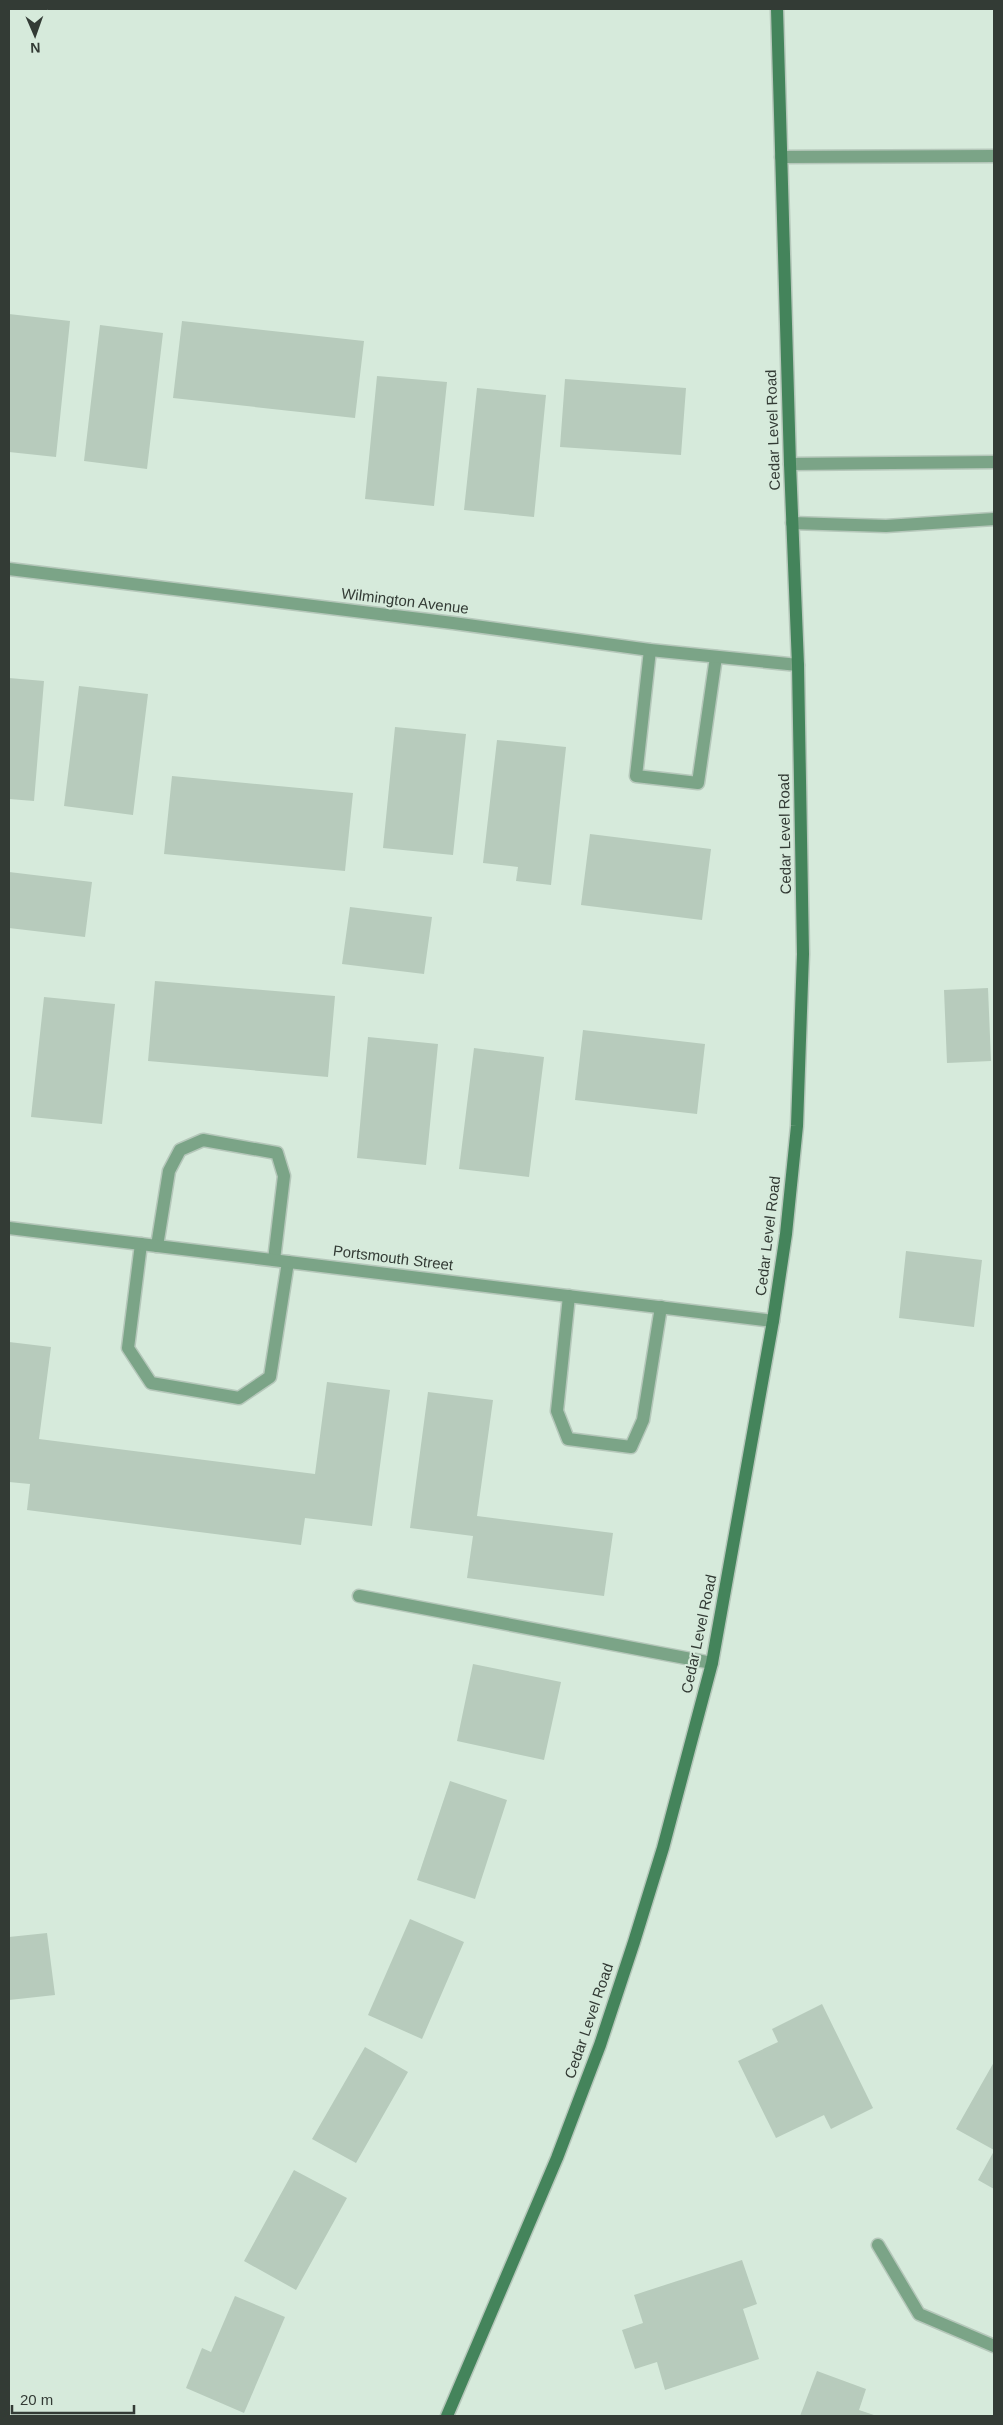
<svg xmlns="http://www.w3.org/2000/svg" width="1003" height="2425" font-family="Arial,sans-serif">
<style>
.building{fill:#b7cbbc}
.lines{fill:none;stroke-linecap:round;stroke-linejoin:round}
.lane-casing{stroke:#b5c7ba;stroke-width:15}
.street-casing{stroke:#b5c7ba;stroke-width:15}
.secondary-casing{stroke:#b5c7ba;stroke-width:15}
.lane{stroke:#7ba487;stroke-width:12}
.street{stroke:#7ba487;stroke-width:12}
.secondary{stroke:#44845b;stroke-width:12}
.labels{text-anchor:middle;stroke-width:4;stroke-linejoin:round;paint-order:stroke}
.street-label{font-size:15px;fill:#333b35;stroke:#d6eadb}
</style>
<rect width="100%" height="100%" fill="#d6eadb"/>
<path class="building" d="M9,314L70,321L56,457L9,452Z
M182,321L364,341L355,418L173,398Z
M100,325L163,333L147,469L84,461Z
M377,376L447,382L434,506L365,499Z
M565,379L686,388L681,455L560,447Z
M477,388L546,395L534,517L464,510Z
M9,678L44,681L34,801L9,799Z
M79,686L148,694L133,815L64,806Z
M395,727L466,734L453,855L383,848Z
M497,740L566,747L551,885L516,881L518,867L483,863Z
M172,776L353,793L345,871L164,854Z
M590,834L711,849L702,920L581,905Z
M9,872L92,882L85,937L9,928Z
M350,907L432,917L424,974L342,964Z
M155,981L335,996L328,1077L148,1061Z
M988,988L991,1061L947,1063L944,990Z
M44,997L115,1004L102,1124L31,1117Z
M583,1030L705,1044L697,1114L575,1100Z
M368,1037L438,1044L426,1165L357,1158Z
M474,1048L544,1057L529,1177L459,1169Z
M906,1251L982,1260L974,1327L899,1318Z
M9,1342L51,1347L39,1439L315,1474L327,1382L390,1390L372,1526L305,1518L301,1545L27,1510L30,1484L9,1482Z
M428,1392L493,1400L477,1516L613,1533L604,1596L467,1578L473,1536L410,1528Z
M473,1664L561,1682L544,1760L457,1741Z
M450,1781L507,1800L475,1899L417,1880Z
M410,1919L464,1942L422,2039L368,2015Z
M47,1933L55,1995L9,2000V1937Z
M822,2004L873,2108L831,2129L824,2115L776,2138L738,2061L778,2042L772,2029Z
M365,2047L408,2072L356,2163L312,2139Z
M994,2062V2150L956,2129Z
M994,2151V2189L978,2180Z
M294,2170L347,2198L296,2290L244,2261Z
M742,2260L757,2304L743,2309L759,2359L665,2390L657,2362L635,2369L622,2330L643,2323L634,2295Z
M235,2296L285,2317L244,2413L186,2388L202,2348L211,2352Z
M817,2371L866,2389L859,2410L877,2416H800Z"/>
<g class="lines">
<defs>
<path id="lane" d="M781,157L994,156
M790,464L994,462
M792,523L886,526L994,519
M650,650L636,776L698,783L716,657
M141,1244L128,1348L151,1383L239,1398L270,1377L288,1262
M157,1246L169,1171L180,1150L203,1140L277,1153L284,1176L274,1260
M569,1296L557,1411L568,1439L631,1447L643,1420L661,1307
M359,1596L712,1663"/>
<path id="street" d="M9,569L453,623L650,650L798,665
M9,1228L773,1321
M878,2245L919,2314L994,2346"/>
<path id="secondary" d="M447,2416L557,2158L600,2045L634,1942L663,1848L712,1663L773,1321L786,1234L797,1126L803,954L798,665L790,464L777,9"/>
</defs>
<use href="#lane" class="lane-casing"/>
<use href="#street" class="street-casing"/>
<use href="#secondary" class="secondary-casing"/>
<use href="#lane" class="lane"/>
<use href="#street" class="street"/>
<use href="#secondary" class="secondary"/>
</g>
<g class="labels">
<g class="street-label">
<text transform="translate(773 430) rotate(-92)" y="5">Cedar Level Road</text>
<text transform="translate(405 601) rotate(7)" y="5">Wilmington Avenue</text>
<text transform="translate(785 834) rotate(-91)" y="5">Cedar Level Road</text>
<text transform="translate(768 1236) rotate(-83)" y="5">Cedar Level Road</text>
<text transform="translate(393 1258) rotate(7)" y="5">Portsmouth Street</text>
<text transform="translate(699 1634) rotate(-78)" y="5">Cedar Level Road</text>
<text transform="translate(589 2021) rotate(-71)" y="5">Cedar Level Road</text>
</g>
</g>
<rect width="1003" height="2425" fill="none" stroke="#333b35" stroke-width="20"/>
<g transform="translate(35 35) rotate(178)" stroke="#d6eadb" stroke-width="4" paint-order="stroke">
<path d="M0-4L9 19L0 12L-9 19Z" fill="#333b35"/>
<text y="-8" font-size="14" font-weight="bold" text-anchor="middle" fill="#333b35">N</text>
</g>
<path d="M12 2405v8h122v-8" fill="none" stroke="#333b35" stroke-width="2.5"/>
<text x="20" y="2405" font-size="15" fill="#333b35" stroke="#d6eadb" stroke-width="4" paint-order="stroke">20 m</text>
</svg>
